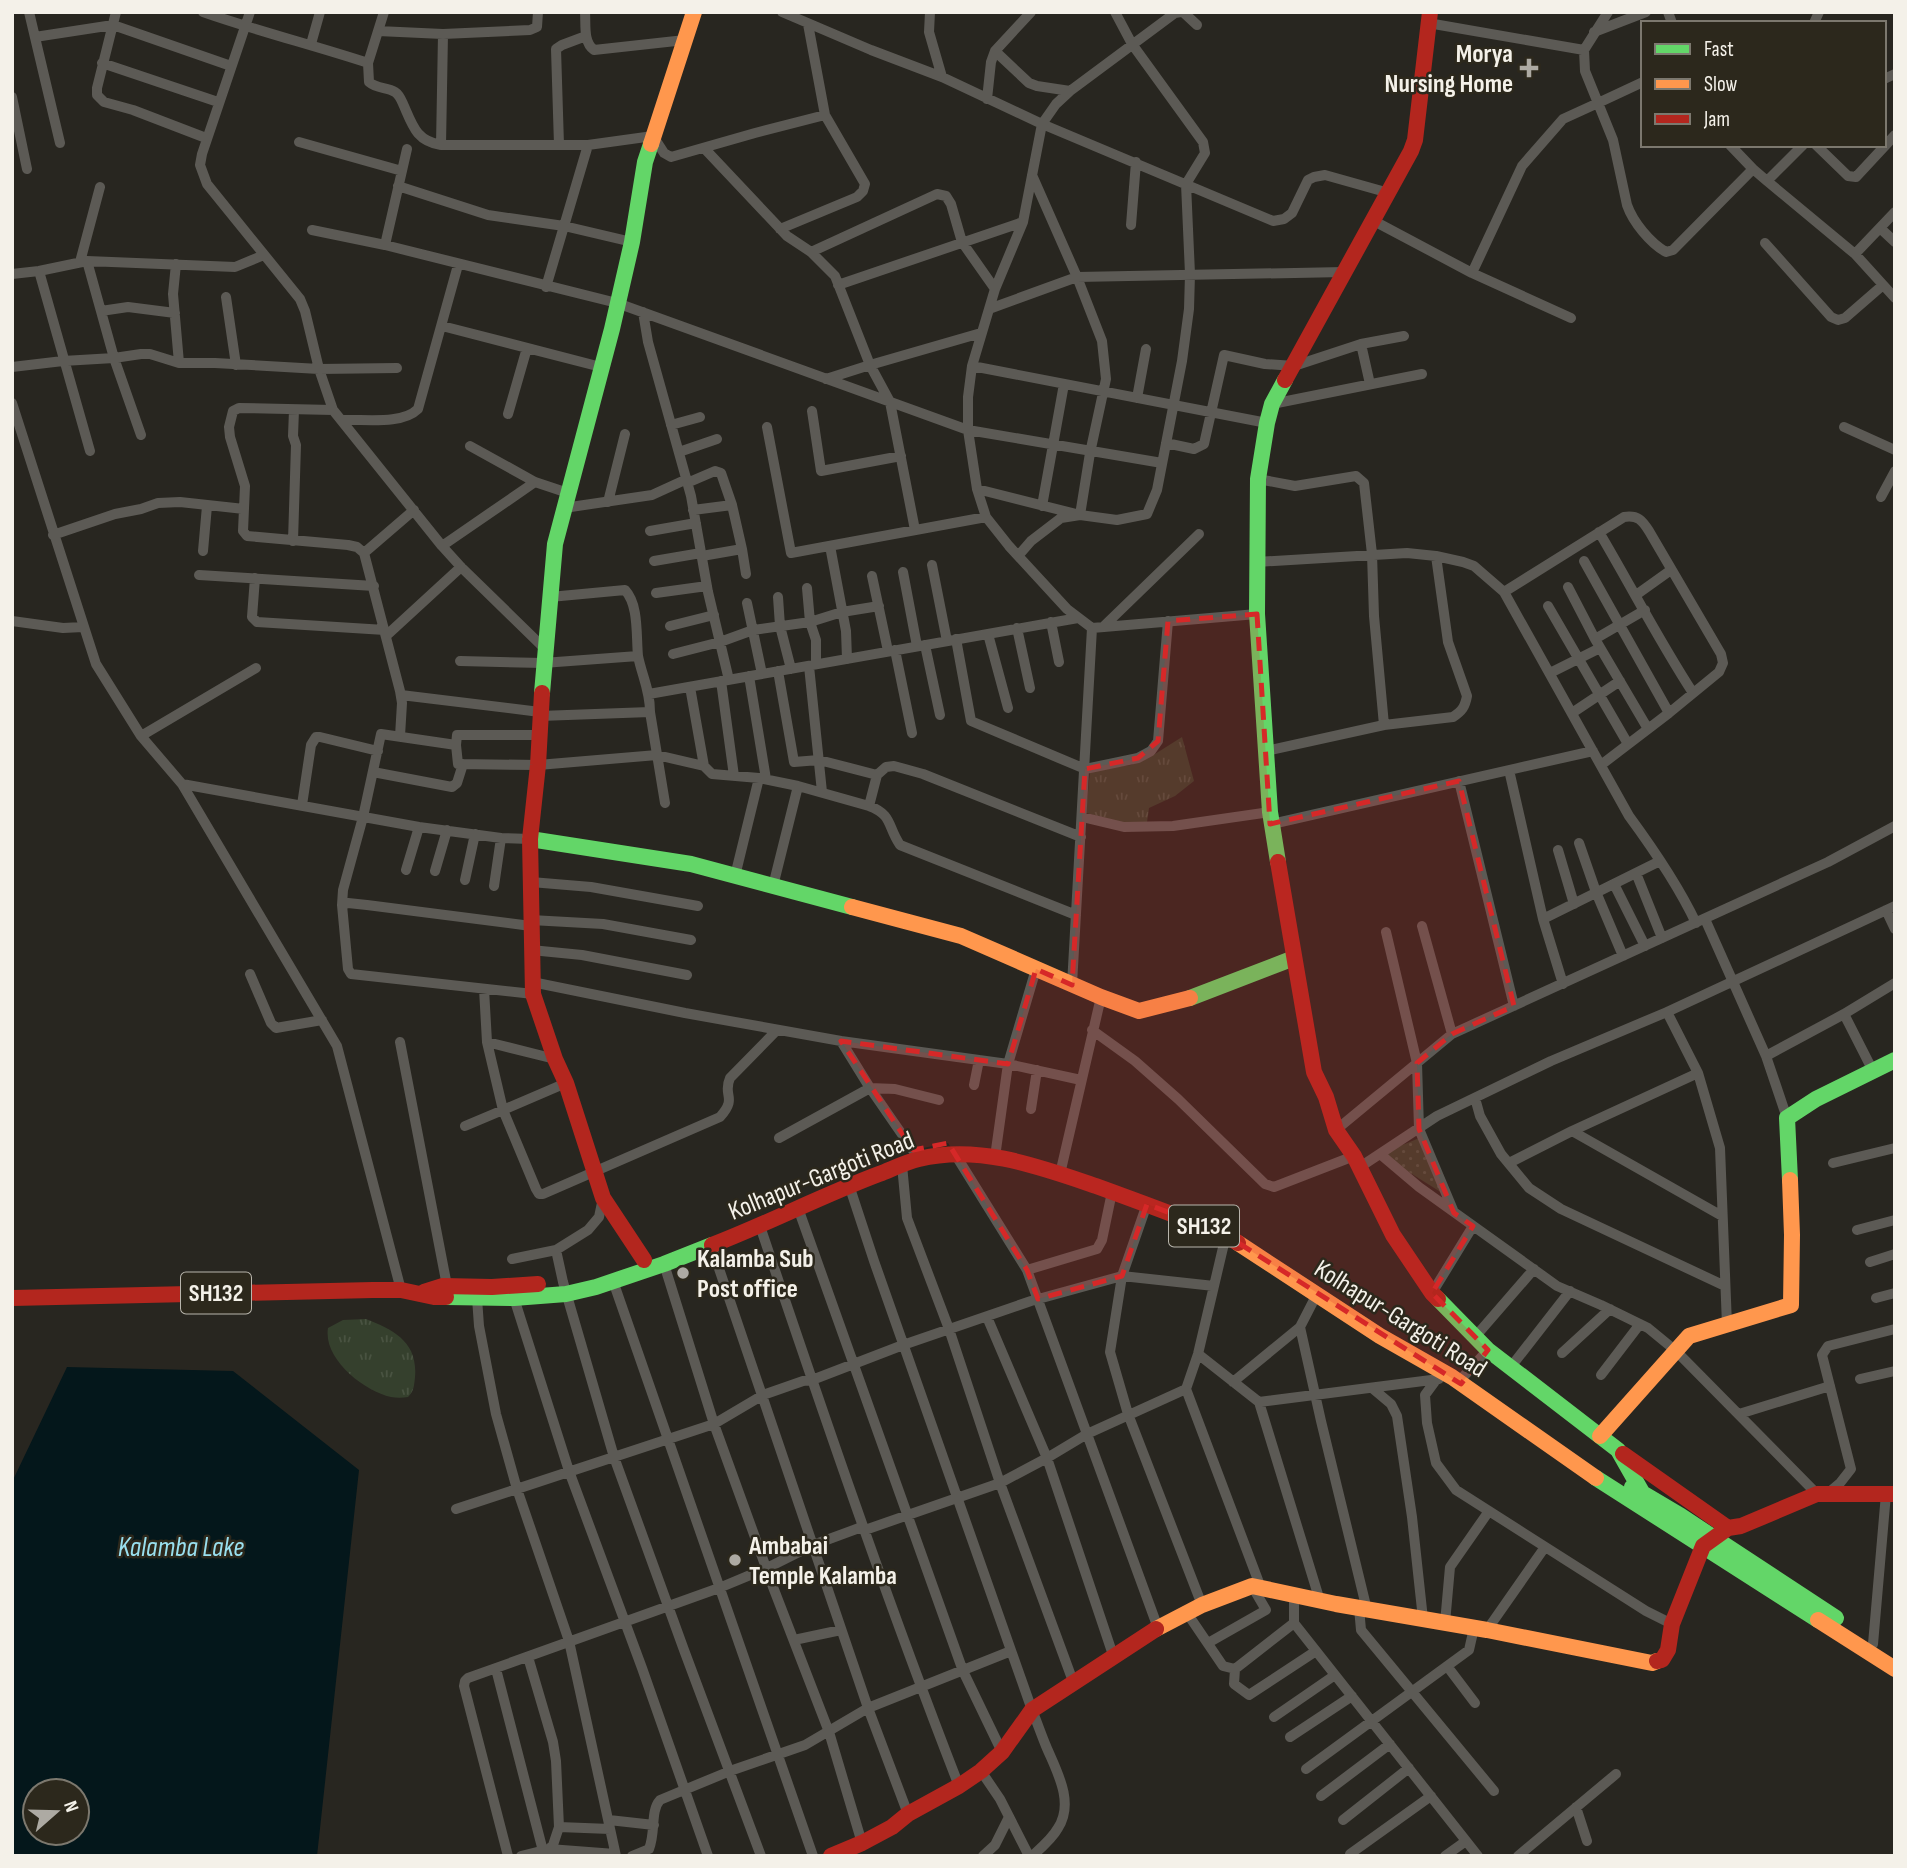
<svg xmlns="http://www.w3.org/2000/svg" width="1907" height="1868" font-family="'Sofia Sans Condensed',sans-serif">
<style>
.park{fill:url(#park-tufts)}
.garden{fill:url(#garden-dots)}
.water{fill:#04171b;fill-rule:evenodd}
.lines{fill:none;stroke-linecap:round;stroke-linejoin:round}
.street{stroke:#5c5a55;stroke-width:10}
.fast{stroke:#63d668;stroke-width:16}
.slow{stroke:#ff974d;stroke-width:16}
.jam{stroke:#b3261e;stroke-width:16}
.marked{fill:#d62828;fill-opacity:0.2;stroke:#d62828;stroke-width:5;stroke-dasharray:14 9;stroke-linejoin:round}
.poi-dot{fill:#adaaa3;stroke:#2c281c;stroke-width:2.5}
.labels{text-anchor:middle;stroke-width:5;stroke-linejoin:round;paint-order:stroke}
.shield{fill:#2c281c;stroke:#b8b5ac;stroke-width:2}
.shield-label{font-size:24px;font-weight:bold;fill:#f4f1e9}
.poi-label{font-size:26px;font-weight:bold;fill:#f4f1e9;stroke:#2c281c;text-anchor:start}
.street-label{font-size:26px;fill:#f4f1e9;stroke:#2c281c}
.water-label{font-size:28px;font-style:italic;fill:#99dfee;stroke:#2c281c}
</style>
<defs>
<pattern id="park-tufts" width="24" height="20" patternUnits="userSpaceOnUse" patternTransform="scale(1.75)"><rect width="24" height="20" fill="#35402d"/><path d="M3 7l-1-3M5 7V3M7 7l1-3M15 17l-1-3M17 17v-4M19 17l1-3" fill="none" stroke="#495341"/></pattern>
<pattern id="garden-dots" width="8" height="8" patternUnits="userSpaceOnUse" patternTransform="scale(1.75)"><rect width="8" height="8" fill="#35402d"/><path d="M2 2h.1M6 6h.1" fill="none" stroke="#495341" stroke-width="1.8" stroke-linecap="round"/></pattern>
</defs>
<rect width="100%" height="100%" fill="#282620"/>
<path class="park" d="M1182,737L1194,781L1175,796L1149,808L1147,822L1124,823L1086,813L1090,771L1131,765L1155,754Z
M366,1319C394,1330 418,1342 415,1377C414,1386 414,1391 408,1397C402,1398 397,1398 391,1397C364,1391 323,1359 328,1328L343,1320Z"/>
<path class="garden" d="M1422,1137L1447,1196L1380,1154Z"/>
<path class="water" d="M67,1367L233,1371L359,1470L317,1856H12V1482ZM35,1791H77V1833H35Z"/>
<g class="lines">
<path class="street" d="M29,12L60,143
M116,12L97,88V95L104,102L133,110L206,138
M203,12C257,31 313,45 368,63L369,82C377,89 387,87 395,92C400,95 402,102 404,106C413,127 417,141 441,145H588L653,136L664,153L671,157L755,133L825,115L808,24
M250,12L202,154L200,165L207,184L300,299L305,311L319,369L333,410L442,546L461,567L544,648
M585,12C586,25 583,42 594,50L685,40
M782,12L871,50L942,77L1042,124L1273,221L1284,219L1292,213L1308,180L1314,177L1325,175L1389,193
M930,12L929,32L942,77
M1181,12L1175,13L1070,91L1056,104L1042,124L1023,222L995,289L972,366L968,397V430L977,489L986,517L1009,546L1067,609L1092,628L1257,614
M1183,12L1197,25
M1608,12L1584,50L1585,71L1598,103L1643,82
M1668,12L1672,23
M1428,23L1584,50
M1814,23L1819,12
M378,31L443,34L530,30L537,27L538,12
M1594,32L1646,12
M35,37L113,25L231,66
M311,44L320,12
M995,51L1029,83L1037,86L1070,91
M102,63L218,102
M368,63L384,12
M1884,79L1895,74
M12,97L27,169
M987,99L991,62L995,51L1031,12
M299,142L402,171
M441,145L443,34
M559,145L556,49L562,45L586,36
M1730,145L1753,169
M1816,145L1848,176L1856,177L1895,135
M704,148L787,236L811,252L937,194L946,196L951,204L962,242L995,289
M1767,181L1855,254L1895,298
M398,186L488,215L564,226L632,242
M1374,221L1472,273L1571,318
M1131,225L1136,162
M1880,228L1895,242
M780,229L857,197L863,191L865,184L825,115
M312,230L385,245L617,303L968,430L1162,463
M1765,243L1831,317L1838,320L1845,318L1883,285
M385,245L407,149
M811,252L835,276L870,365L826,379
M1855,254L1895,212
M87,261L114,358L141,435
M80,262L100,187
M176,264L173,294L179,363
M39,271L90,451
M1472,273L1522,166L1563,119L1598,103L1613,140L1627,205C1633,222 1650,243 1666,252L1673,250L1753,169L1767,181L1803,145
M12,274L39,271L87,261L235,267L264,255
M838,285L1023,222
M546,287L588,145
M226,297L236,365
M989,309L1077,277L1344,272
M101,311L128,307L175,313
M643,312L648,342L691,496L708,592L729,680
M442,326L601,367
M1361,344L1370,384
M972,366L1267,423
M12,367L63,361L114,358L141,354H150L179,363H215L319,369L397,368
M1137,398L1146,349
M12,403L96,664L141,736L182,784
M1272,404L1422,374
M333,410L239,408L233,411L229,427L230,437L245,486L243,531L247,536L348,545L357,547L364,553L400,691L402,703L400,736
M812,411L821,471L901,456
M508,414L527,348
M342,420C365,419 402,425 418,409L458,265
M671,425L700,417
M767,427L791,553L986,517
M1844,427L1895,450
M1166,443L1194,449L1204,444L1224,355L1265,364L1294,366L1361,344L1404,336
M470,446L535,482L568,493
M679,452L717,439
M1258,479L1295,486L1356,476L1364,483L1372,554L1374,616L1384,725
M687,483L715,471L721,473L732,505
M977,489L1080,515L1117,520L1147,514L1157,490L1182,361L1189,309L1190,274L1186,184L1205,153L1203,142L1132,44L1115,12
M1881,497L1895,471
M608,502L625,434
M1042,506L1064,384
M564,508L652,495L687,479
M693,510L732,505L742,549L702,556
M915,530L890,402L870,365L981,333
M650,531L696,523
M1599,532C1631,586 1659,641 1693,693
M53,535L115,514L141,509L158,503L180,502L244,509
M293,541L296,445L293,436L294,410
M442,546L535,482
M830,546L846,631L847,659
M742,549L746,574
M203,551L207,506
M364,553L414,510
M1018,556L1031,541L1061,518L1080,515L1090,453L1106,379L1102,341L1077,277L1032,175
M654,561L701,553
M1584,561L1669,713
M1257,562L1407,553L1436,556L1463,562L1474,566L1504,592L1629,816C1654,850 1678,885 1696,923
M932,565L947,641
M903,572L917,646
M199,575L374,586
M872,576L888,651
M255,578L252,617L257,622L385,630
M1568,587L1595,639L1648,729
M807,588L810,622L816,640V664
M1504,592L1624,517C1638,515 1642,520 1649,531L1721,654L1723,663L1719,672L1669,713L1601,765
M656,593L707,586
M1636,595L1671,570
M550,597L625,590C639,605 636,635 638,656
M778,597L780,626L791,669
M747,603L762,674
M1548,606L1628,744
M12,621L63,628L83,627
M1051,622L1059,662
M670,626L714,615
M1103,627L1199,534
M1017,628L1030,688
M988,634L1008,708
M387,635L461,567
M956,639L971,721L1085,769L1138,758L1151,751L1158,741L1168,621
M1595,639L1645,610
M925,645L940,715
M895,650L912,733
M673,654L720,642L753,630L810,622L842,612L879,606
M460,661L543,663L638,656C642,676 650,690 650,712L540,716
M809,666L822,792
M1550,673L1600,648
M749,676L766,779
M721,681L734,776
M690,687L704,766L712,774L759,778L798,786L869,806L877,775L819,760L794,762L778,671
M649,694L1078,618
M401,695L540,712
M650,712L665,803
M1572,713L1620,681
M141,736L256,668
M456,745L457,735H539
M1266,751L1384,725L1453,717C1462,711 1465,707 1467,696L1448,642L1436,556
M1509,770L1543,919L1563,984
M373,772L452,787L457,783L463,764
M877,775L886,767L894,766L923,774L1081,837
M1459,781L1514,1006
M302,805L311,745L316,737H320L378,751
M869,806C893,815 887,826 900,845L1076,915
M1082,817L1124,827L1173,826L1270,812
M1272,824L1593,751
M1579,843L1596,892L1623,956
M1558,850L1574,904
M406,870L419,827
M435,871L447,830
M1636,873L1662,938
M735,876L759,778
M465,880L475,834
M531,882L591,887L698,906
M1614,884L1645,946
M494,886L501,838
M773,886L798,786
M342,905L348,903L367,905L531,926
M1886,910L1895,929
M1543,919L1660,861
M1705,919L1766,1056
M531,920L603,924L691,940
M1422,926L1452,1034
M1386,932L1417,1063L1419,1129L1453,1210
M531,950L582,955L687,975
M250,974L271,1023L276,1028L322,1020
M532,982L685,1013L841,1041L870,1088L895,1089L939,1100
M1072,985L1092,628
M484,989L487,1042L503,1110L566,1083
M533,994L351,974L348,969L342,905L343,890L363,817L381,734L456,745L458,764L538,765L657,755L704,766
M1667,1012L1698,1073L1720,1148L1727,1325
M1844,1014L1873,1071
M1092,1030L1135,1061L1178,1099L1265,1184L1274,1187L1354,1156
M841,1041L1008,1064L1036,969
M400,1042L448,1291
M487,1042L555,1059
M974,1085L979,1060
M1475,1098L1480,1116L1501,1154L1529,1188L1561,1209L1725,1286
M1031,1109L1037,1070
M1787,1118L1766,1056L1844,1014L1895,983
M465,1126L503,1110L536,1189L539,1194H543L720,1117C738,1097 722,1096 730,1078L777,1030
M1336,1130L1452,1034L1828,862L1895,826
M1572,1131L1722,1216
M779,1138L870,1088L919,1159
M955,1154L1027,1270L1158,1628
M1380,1154L1419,1187L1557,1286L1601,1305L1648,1328L1676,1351L1817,1494
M995,1157L1008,1064L1081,1080
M1509,1163L1572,1131L1698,1073
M1833,1163L1895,1148
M902,1165L907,1218L949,1329L1000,1483L1074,1684
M1360,1167L1437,1116L1551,1061L1667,1012L1895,906
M1060,1174L1101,997
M849,1185L874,1261L1032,1710C1037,1722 1041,1734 1046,1746C1056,1770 1075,1802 1058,1828C1052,1839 1041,1848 1032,1856
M1147,1204L1122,1276L1110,1352L1128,1414L1202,1605
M798,1208L963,1671L1002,1752
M760,1226C823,1413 887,1601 959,1786
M1857,1230L1895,1220
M1226,1235L1198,1354L1186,1389L1261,1588
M711,1245L868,1708L908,1814
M556,1250L563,1282L614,1457L684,1650L761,1856
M512,1259L556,1250L588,1230L599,1217L603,1198
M1870,1262L1895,1254
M664,1264L714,1424L773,1587L829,1732L862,1843
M1027,1270L1097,1249L1102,1240L1112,1192
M613,1281L813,1856
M401,1290L337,1046L182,784L419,827L501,838L530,839
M1432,1293L1473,1226
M1317,1294L1300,1327L1321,1421L1367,1610
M477,1298L479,1326L496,1414L517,1489L569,1641L616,1856
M514,1298L569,1471L642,1668L708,1856
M1876,1298L1895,1293
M987,1317L1047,1458L1114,1658
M1475,1337L1534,1269
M1562,1353L1610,1309
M1198,1354L1259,1402L1439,1379
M1510,1368L1570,1291
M1601,1375L1640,1324
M1860,1379L1895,1371
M1436,1380L1425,1395L1427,1423L1436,1463L1456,1490L1646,1611L1672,1624
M1233,1382L1300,1327
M1461,1384L1463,1377L1488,1350
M1372,1388L1391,1404L1397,1416L1412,1517L1423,1619
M1259,1402L1320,1601
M1739,1414L1830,1386
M1827,1494L1840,1483L1851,1469L1822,1355L1828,1346L1895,1329
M456,1509L714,1424L763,1395L803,1381L812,1380L903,1345L1031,1301L1122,1276L1214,1286
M1294,1595V1623L1478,1856
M1359,1608L1361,1630L1494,1791
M1187,1613L1223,1666L1235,1669L1234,1684L1249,1695L1316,1651
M1445,1623L1450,1567L1489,1511
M1487,1630L1545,1547
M794,1640L841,1630
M1208,1643L1266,1610L1252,1586
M1873,1644L1886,1494
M1447,1666L1475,1703
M496,1669L543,1851
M1235,1669L1294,1623
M1274,1717L1335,1675
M1290,1737L1352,1696
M1306,1769L1469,1650L1474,1628
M981,1771L1000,1799L1029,1856
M1321,1796L1390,1744
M1576,1807L1587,1841
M609,1820L654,1825
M1343,1820L1409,1768
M559,1827L610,1829
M549,1849L615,1854
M1350,1854L1431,1796
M508,1856L464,1686L465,1681L468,1678L719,1588L767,1568L813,1545L859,1528L865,1530L1000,1483L1047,1458L1087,1434L1186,1389
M521,1856L549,1849L553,1845L559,1827L556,1761L553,1742L528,1657
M632,1856L649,1849C656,1832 650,1811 660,1800L730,1771L805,1745L868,1708L1011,1651
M983,1856L995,1845L1009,1817
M1445,1856L1466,1841
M1518,1856L1616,1774"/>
<path class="fast" d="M542,693L555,544L612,329L632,242L645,162L651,144
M530,839L691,864L852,907
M1278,862L1270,812L1257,614L1258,479L1267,423L1272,404L1285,380
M1190,998L1294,958
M1790,1180L1787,1118L1816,1099L1895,1060
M446,1297L514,1298L566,1294L596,1287L664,1264L712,1245
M1438,1299L1488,1350L1618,1450L1643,1494
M1596,1478L1818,1620
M1632,1487L1681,1516L1836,1618"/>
<path class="slow" d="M651,144L694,12
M852,907L961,936L1101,997L1139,1011L1190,998
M1238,1243L1380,1336L1452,1377L1596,1478
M1600,1436L1689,1336L1791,1305L1792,1235L1790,1180
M1818,1620L1895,1669
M1156,1629L1202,1605L1252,1586L1336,1604L1487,1630L1652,1663L1657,1661"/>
<path class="jam" d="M1285,380L1411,151L1415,140L1430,12
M542,693L538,765L530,839L533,994L555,1059L566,1083L603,1198L644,1260
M1278,862L1314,1072L1326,1097L1336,1130L1354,1156L1393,1235L1432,1293L1438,1299
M712,1245C769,1223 823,1195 879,1174C892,1169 906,1162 919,1159C979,1144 1040,1167 1096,1186C1140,1202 1183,1218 1226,1235L1238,1243
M424,1292L443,1286L492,1287L538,1284
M12,1298L373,1290H401L434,1297H446
M1623,1454L1728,1528L1741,1526L1817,1494H1895
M1657,1661L1662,1660L1668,1650L1672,1624L1703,1546L1728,1528
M831,1856L862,1843L892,1827L908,1814L959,1786L981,1771L1002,1752L1032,1710L1156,1629"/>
</g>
<path class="marked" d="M1257,614L1270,824L1459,781L1514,1006L1452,1034L1417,1063L1419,1129L1454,1213L1473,1226L1432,1293L1488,1350L1461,1384L1226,1235L1147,1204L1122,1276L1038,1299L1027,1270L948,1143L913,1150L841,1041L1008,1064L1036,969L1072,985L1085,769L1138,758L1158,741L1168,621Z"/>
<g class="poi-dot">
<path d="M1525.5 57.5h7v7h7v7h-7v7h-7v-7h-7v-7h7z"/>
<circle cx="683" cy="1273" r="7"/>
<circle cx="735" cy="1560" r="7"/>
</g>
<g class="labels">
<g class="shield">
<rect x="1169" y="1205.5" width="70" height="41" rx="5"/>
<rect x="181" y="1272.5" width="70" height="41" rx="5"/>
</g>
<g class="shield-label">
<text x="1204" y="1234">SH132</text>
<text x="216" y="1301">SH132</text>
</g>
<g class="poi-label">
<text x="1513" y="62" text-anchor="end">Morya<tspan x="1513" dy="30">Nursing Home</tspan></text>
<text x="697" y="1267">Kalamba Sub<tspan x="697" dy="30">Post office</tspan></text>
<text x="749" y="1554">Ambabai<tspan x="749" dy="30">Temple Kalamba</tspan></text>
</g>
<g class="street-label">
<text transform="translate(821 1175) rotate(-22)" y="9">Kolhapur-Gargoti Road</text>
<text transform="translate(1401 1318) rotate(32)" y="9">Kolhapur-Gargoti Road</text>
</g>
<g class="water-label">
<text x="181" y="1556">Kalamba Lake</text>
</g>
</g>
<rect width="1907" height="1868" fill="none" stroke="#f4f1e9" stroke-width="28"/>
<rect x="1641" y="21" width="245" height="126" fill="#2c281c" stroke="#7c786e" stroke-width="2"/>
<rect x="1655" y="44" width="35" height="10" fill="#63d668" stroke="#7c786e" stroke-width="2"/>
<text x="1704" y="56" font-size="21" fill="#f4f1e9">Fast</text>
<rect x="1655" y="79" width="35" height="10" fill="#ff974d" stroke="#7c786e" stroke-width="2"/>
<text x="1704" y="91" font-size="21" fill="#f4f1e9">Slow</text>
<rect x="1655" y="114" width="35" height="10" fill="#b3261e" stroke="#7c786e" stroke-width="2"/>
<text x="1704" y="126" font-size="21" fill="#f4f1e9">Jam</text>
<g transform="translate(56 1812) rotate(70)"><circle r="33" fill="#2c281c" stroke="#7c786e" stroke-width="2"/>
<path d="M0-5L12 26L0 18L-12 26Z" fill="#adaaa3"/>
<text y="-10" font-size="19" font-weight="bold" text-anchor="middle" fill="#f4f1e9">N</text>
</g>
</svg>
